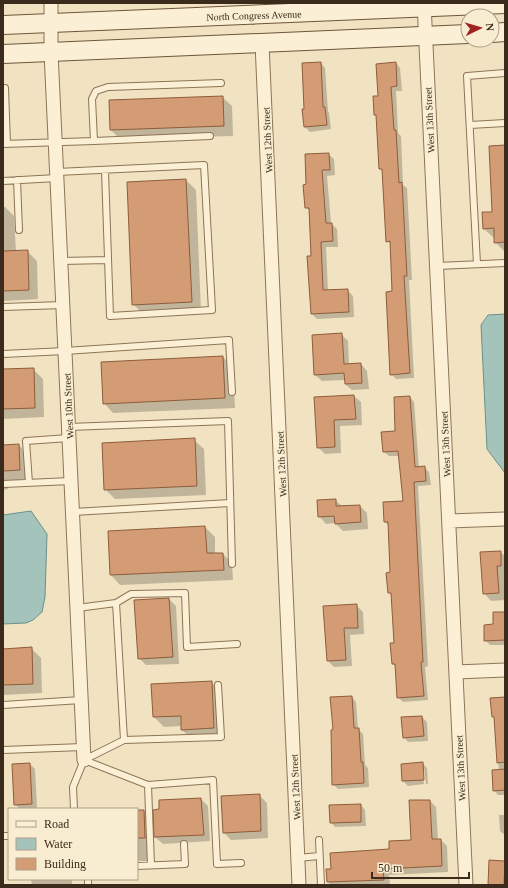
<svg xmlns="http://www.w3.org/2000/svg" width="508" height="888" font-family="'Times New Roman',serif">
<style>
.water{fill:#a4c3ba;stroke:#6a9289}
.shadow{fill:#0003}
.building{fill:#d39c74;stroke:#8e5c3b}
.lines{fill:none;stroke-linecap:round;stroke-linejoin:round}
.lane-casing{stroke:#8d7457;stroke-width:8}
.street-casing{stroke:#8d7457;stroke-width:15}
.secondary-casing{stroke:#6e553a;stroke-width:20}
.lane{stroke:#fbf0d5;stroke-width:6}
.street{stroke:#fbf0d5;stroke-width:13}
.secondary{stroke:#fbf0d5;stroke-width:18}
.labels{text-anchor:middle;stroke-width:3;stroke-linejoin:round;paint-order:stroke}
.street-label{font-size:10px;fill:#3b2b1c;stroke:#f8edd1}
</style>
<rect width="100%" height="100%" fill="#f1e3c1"/>
<path class="water" d="M505,314V473L487,449L481,325L488,315Z
M31,511L47,534L45,597L42,612L33,620L26,623L3,624V515Z"/>
<path class="shadow" d="M321,63L325,68L328,111L329,113L331,129L310,132L305,127V110Z
M396,63L400,68L402,91H396L398,133L401,136L403,185L407,188L412,280H409L414,378L396,379L391,374L393,292L392,245L387,241L384,172L380,169L377,117L375,114L379,97Z
M222,97L232,106L233,136L120,139L111,130Z
M505,146V252L495,242V238H494L484,229L494,213Z
M328,154L334,159L335,175L327,176L331,223L337,229L338,247H326L328,291L347,290L353,296L354,317L317,319L312,314V257L310,211L306,207L308,185Z
M186,180L196,190L201,312L143,314L133,304Z
M3,207H5L14,216L16,252L27,251L37,261L38,299L3,301Z
M341,334L348,341L349,365L361,364L367,371L369,389L352,390L345,384V380L322,381L315,375Z
M223,357L233,367L235,408L113,413L104,403L102,363Z
M33,369L43,379L44,417L3,419V370Z
M354,396L361,402L362,425L340,426L341,453L325,454L318,447L315,398Z
M410,397L414,402L419,468L424,467L429,472L431,485L418,486L428,666L425,667L428,700L403,702L398,697L396,667L393,664L395,644L392,596L389,592L391,573L389,526L385,522L404,502L400,456H389L384,452L396,432Z
M194,440L204,449L206,495L115,499L105,489Z
M3,443L6,446L19,445L28,455L30,479L7,481L8,489L3,490Z
M335,500L343,507L360,506L367,513L368,529L343,531L335,523L326,524L319,516Z
M205,527L215,537V554H223L232,563L233,580L120,585L111,575L109,532Z
M500,552L505,556V600L491,601L484,593Z
M169,599L176,606L179,664L146,665L139,658Z
M356,605L363,612L364,634L350,635L352,666L334,667L328,661L324,607Z
M505,613V645H490L485,640L494,625Z
M31,648L41,658L42,693L3,695V650Z
M211,682L221,692L223,738L192,739L182,730V726L164,727L154,717Z
M352,697L356,702L358,729L363,734L365,765L368,768L369,787L338,789L333,784L334,730Z
M505,698V795H498L494,790L499,771L495,719L493,716Z
M422,717L427,722L428,741L408,742L404,737Z
M422,763L427,768L428,784H426L424,767H422L424,784L408,786L403,781Z
M30,764L35,769L37,808L20,809L15,804Z
M259,795L267,803L268,838L231,840L224,833Z
M201,799L208,806L210,841L163,844L155,837L154,810H161L160,801Z
M410,801H430L436,807L438,840H441L447,846L448,872L389,875L390,885H331L328,882L332,870L390,850L412,841Z
M361,805L365,810L366,826L335,827L331,822Z
M137,811H144L151,818L148,861H137Z
M499,815H505V835L500,831Z
M504,862L505,885H489Z
M31,879H72V885H32Z"/>
<path class="building" d="M321,62L323,107H325L327,125L304,127L302,109H304L302,63Z
M396,62L397,86L391,87L394,130H396L399,183L402,182L407,276H404L410,373L390,375L386,292L392,291L390,241L386,242L382,169H379L376,115H374L373,96H378L376,64Z
M223,96L224,126L110,130L109,100Z
M505,145V242L494,243V228L483,229L482,212H492L489,146Z
M329,153L330,170H322L326,223H332L333,241L321,242L323,290L348,289L349,312L311,314L307,256H311L309,208H305L303,185L306,184L305,154Z
M186,179L192,302L132,305L127,182Z
M28,250L29,290L3,291V251Z
M342,333L344,364L361,363L362,383L345,384L344,373L314,375L312,335Z
M223,356L225,398L103,404L101,362Z
M34,368L35,408L3,409V369Z
M354,395L356,419L334,420L335,447L317,448L314,397Z
M410,396L415,467L425,466L426,481L414,482L423,662H421L424,696L397,698L395,664H392L390,643H394L391,593H388L386,573L390,572L388,522H384L383,502L403,501L398,451L383,452L381,432L395,431L394,397Z
M195,438L197,486L104,490L102,443Z
M19,444L20,470L3,471V445Z
M336,499V506L360,505L361,522L335,524L334,516L318,517L317,500Z
M205,526L207,553H223L224,570L110,575L108,531Z
M501,551V566H497L499,593L483,594L480,552Z
M169,598L173,657L138,659L134,600Z
M357,604L358,628H344L346,660L327,661L323,606Z
M493,612H505V640L484,641V625L493,624Z
M32,647L33,684L3,685V649Z
M212,681L214,728L181,730V716L153,717L151,684Z
M352,696L354,728H359L361,762H363L364,783L332,785L331,730L333,729L330,697Z
M505,697V762L497,763L494,717H492L490,698Z
M422,716L424,736L403,738L401,717Z
M423,762L424,780L402,781L401,764Z
M30,763L32,804L14,805L12,764Z
M505,769V790L493,791L492,770Z
M260,794L261,831L223,833L221,796Z
M201,798L204,835L154,837L153,810L159,809V800Z
M409,800H430L432,839H441L442,866L383,869L384,880L327,882L326,869H331L330,853L389,849V841L411,840Z
M361,804V822L330,823L329,805Z
M137,810H144L145,838H137Z
M489,860L505,861L504,885H488Z"/>
<g class="lines">
<defs>
<path id="lane" d="M5,88L7,144
M470,125L505,123
M94,141L210,136
M3,144L94,141L92,99L96,91L108,87L221,83
M57,172L204,165L212,310L110,316L105,171
M17,180L19,230
M3,181L57,178
M61,261L108,260
M477,264L467,76L505,73
M437,266L505,263
M3,307L63,305
M3,354L65,351L229,340L232,392
M69,427L228,421L232,564
M29,483L26,441L69,438
M3,484L71,481
M73,512L230,503
M77,608L116,603L131,594L185,593L187,647L237,644
M3,705L81,700
M124,740L221,737L218,685
M3,750L83,747
M84,760L148,785L151,865
M148,785L213,780L217,864L241,863
M74,809L73,787L84,760L124,740L116,603
M3,836H9
M319,840L321,885
M298,858L319,856
M137,866L185,864L184,844
M88,879V885"/>
<path id="street" d="M51,3V52L84,760
M424,3L466,885
M262,43L299,885
M449,521L505,519
M456,672L505,670"/>
<path id="secondary" d="M3,25L505,4
M492,33L505,32
M3,54L468,34"/>
</defs>
<use href="#lane" class="lane-casing"/>
<use href="#street" class="street-casing"/>
<use href="#secondary" class="secondary-casing"/>
<use href="#lane" class="lane"/>
<use href="#street" class="street"/>
<use href="#secondary" class="secondary"/>
</g>
<g class="labels">
<g class="street-label">
<text transform="translate(254 15) rotate(-2)" y="4">North Congress Avenue</text>
<text transform="translate(429 120) rotate(-93)" y="4">West 13th Street</text>
<text transform="translate(267 140) rotate(-93)" y="4">West 12th Street</text>
<text transform="translate(68 406) rotate(-93)" y="4">West 10th Street</text>
<text transform="translate(445 444) rotate(-93)" y="4">West 13th Street</text>
<text transform="translate(281 464) rotate(-93)" y="4">West 12th Street</text>
<text transform="translate(460 768) rotate(-93)" y="4">West 13th Street</text>
<text transform="translate(295 787) rotate(-93)" y="4">West 12th Street</text>
</g>
</g>
<rect width="508" height="888" fill="none" stroke="#3b2b1c" stroke-width="8"/>
<rect x="8" y="808" width="130" height="72" fill="#f8edd1" stroke="#ac9f89"/>
<rect x="16" y="821" width="20" height="6" fill="#fbf0d5" stroke="#ac9f89"/>
<text x="44" y="828" font-size="12" fill="#3b2b1c">Road</text>
<rect x="16" y="838" width="20" height="12" fill="#a4c3ba" stroke="#ac9f89"/>
<text x="44" y="848" font-size="12" fill="#3b2b1c">Water</text>
<rect x="16" y="858" width="20" height="12" fill="#d39c74" stroke="#ac9f89"/>
<text x="44" y="868" font-size="12" fill="#3b2b1c">Building</text>
<g transform="translate(480 28) rotate(85)"><circle r="19" fill="#f8edd1" stroke="#ac9f89"/>
<path d="M0-3L7 15L0 10L-7 15Z" fill="#a12222"/>
<text y="-6" font-size="11" font-weight="bold" text-anchor="middle" fill="#3b2b1c">N</text>
</g>
<path d="M372 872v6h97v-6" fill="none" stroke="#3b2b1c" stroke-width="2"/>
<text x="378" y="872" font-size="12" fill="#3b2b1c" stroke="#f8edd1" stroke-width="3" paint-order="stroke">50 m</text>
</svg>
